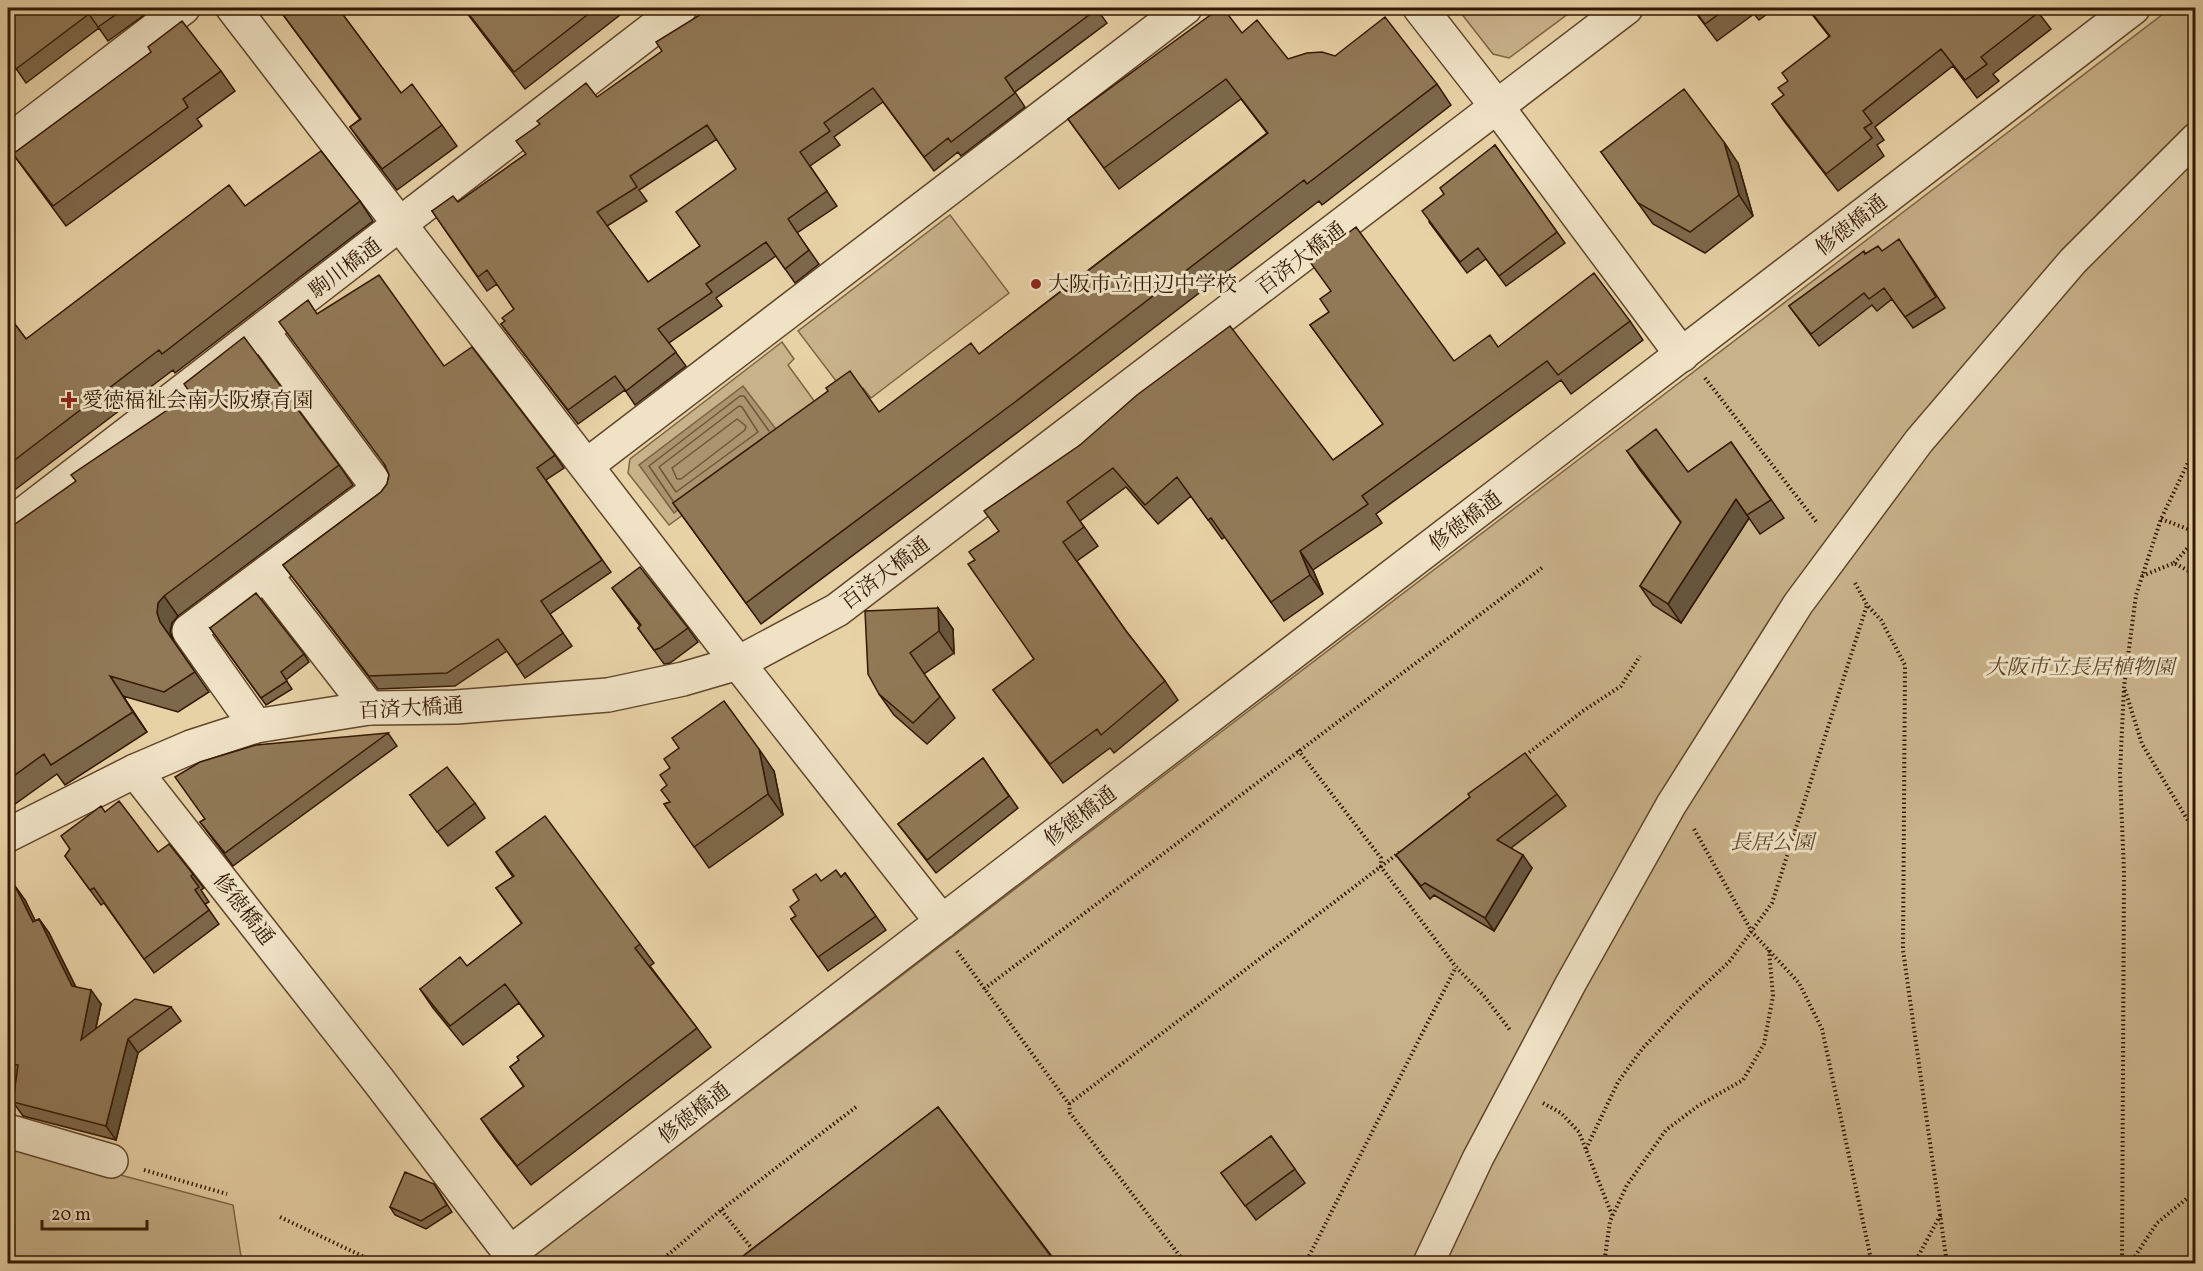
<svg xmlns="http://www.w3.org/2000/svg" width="2203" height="1271" font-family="Vollkorn,'Noto Serif JP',serif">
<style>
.green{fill:#c8b28a;stroke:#7e6546;stroke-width:1.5}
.water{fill:#aa936e;stroke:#7a6243;stroke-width:1.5}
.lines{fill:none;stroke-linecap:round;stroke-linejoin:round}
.shore{stroke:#6e5638;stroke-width:1.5}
.pedestrian-casing{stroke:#60462b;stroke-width:33}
.minor-casing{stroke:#60462b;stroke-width:36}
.tertiary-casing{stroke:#60462b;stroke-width:36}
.path{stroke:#331802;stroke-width:4;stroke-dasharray:1.5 3;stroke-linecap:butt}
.pedestrian{stroke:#efe2c5;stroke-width:30}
.minor{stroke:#efe2c5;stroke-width:33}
.tertiary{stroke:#efe2c5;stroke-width:33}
.wall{fill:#7d684b;stroke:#331802;stroke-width:1.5;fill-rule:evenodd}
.shaded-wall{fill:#66553d;stroke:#331802;stroke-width:1.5}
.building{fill:#917957;stroke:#331802;stroke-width:1.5;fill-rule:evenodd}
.poi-dot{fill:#8f2418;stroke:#efe2c5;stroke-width:2}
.labels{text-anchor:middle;stroke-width:6;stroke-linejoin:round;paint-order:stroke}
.street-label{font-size:21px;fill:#331802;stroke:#efe2c5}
.poi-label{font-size:21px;fill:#331802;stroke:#efe2c5;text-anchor:start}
.park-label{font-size:21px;font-style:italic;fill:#60462b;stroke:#efe2c5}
</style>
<rect width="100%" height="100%" fill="#e7d2a6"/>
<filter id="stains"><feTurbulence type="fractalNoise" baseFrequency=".00333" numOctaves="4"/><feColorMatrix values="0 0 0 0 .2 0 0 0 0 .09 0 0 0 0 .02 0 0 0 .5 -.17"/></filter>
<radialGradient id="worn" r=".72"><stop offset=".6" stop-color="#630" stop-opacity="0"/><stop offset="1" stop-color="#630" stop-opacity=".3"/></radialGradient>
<path class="green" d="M1457,8H1576L1509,58L1493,54Z
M2171,8H2195V1263L523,1264Z
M950,215L1009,293L871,398L863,388L849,398L798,331Z
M782,342L794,359L788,365L823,413L669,525L628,473L630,459Z
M8,1145L233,1205L242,1263H8Z"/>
<path class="water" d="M743,386L779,433L674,513L639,465Z"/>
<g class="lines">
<path class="shore" d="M739,406L742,407L758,432L676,492L659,467Z
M737,419L746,426L745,430L681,479H677L672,468Z
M673,501L649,466L740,396H744L769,431"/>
<defs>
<path id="pedestrian" d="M1428,1264L1478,1158L1571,983L1671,805L1798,604L1919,441L2073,261L2196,138"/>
<path id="minor" d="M233,8L738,663L942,922
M1420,8L1498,108
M8,142L183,8
M586,466L1185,8
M8,526L680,8
M265,574L369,708
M256,726L189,631L379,489L262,331
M135,771L378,1080L510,1253L2133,8
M8,1131L111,1161"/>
<path id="tertiary" d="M1498,108L1682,355
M8,835L135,771L191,747L256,726L369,708L456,707L608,695L683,679L738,663L837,610L1626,8"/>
</defs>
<use href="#pedestrian" class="pedestrian-casing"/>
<use href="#minor" class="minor-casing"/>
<use href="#tertiary" class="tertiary-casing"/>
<path class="path" d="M2189,106L2196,100
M1705,378L1818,524
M2161,519L2196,532
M2174,563L2196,539
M2142,576L2174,563L2196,575
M1855,583L1867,605L1881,620L1905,665L1903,950L1947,1264
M2125,690L2142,744L2196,834
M1298,750L1381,858V867L1456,967L1484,996L1510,1030
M1522,758L1583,711L1621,686L1640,656
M1694,829L1752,932L1799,983L1822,1029L1872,1264
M957,951L1069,1104L1070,1113L1186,1264
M984,989L1543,567
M1543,1103L1561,1113L1579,1132L1612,1215
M1069,1104L1400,852
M1586,1149L1618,1082L1642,1049L1686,1002L1729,962L1772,903L1867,605
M144,1170L227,1194
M721,1210L754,1251
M280,1217L379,1264
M657,1264L721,1210L856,1107
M1305,1264L1456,967
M1604,1264L1610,1221L1627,1185L1666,1130L1698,1106L1743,1080L1764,1044L1773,996L1769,950
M1914,1264L1941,1214
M2122,1264L2124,873L2120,773L2124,687L2136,595L2161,519L2196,446
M2130,1264L2157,1223L2196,1191"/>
<use href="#pedestrian" class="pedestrian"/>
<use href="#minor" class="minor"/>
<use href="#tertiary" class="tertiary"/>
</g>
<path class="wall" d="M8,8H154L108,41L99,28L26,83L8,57Z
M278,8H338L401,93L442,125L457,146L397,190L365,148L350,127L360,119Z
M463,8H629L525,89Z
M1096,8L1107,23L1015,92L1025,107L961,156L958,152L934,171L883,102L834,137L840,145L810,166L837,206L797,233L819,264L795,283L776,256L716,298L722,306L669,343L686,366L635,405L625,390L578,424L501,324L505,321L514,309L497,284L487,291L432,211L458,202L526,154L597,97ZM717,139L736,169L700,246L648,282L607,226L647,201L639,190Z
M1692,8H1775L1759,20L1754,14L1717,41Z
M1807,8H2035L2051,29L1993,74L1999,81L1977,98L1953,66L1875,127L1884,140L1877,145L1884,156L1838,191L1784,121L1772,104L1784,95L1788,81L1829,36Z
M1242,33L1288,59L1437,84L1451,105L1322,205L1319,201L1030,423L761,624L673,503L879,412L979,354L1267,133L1241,99L1119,189L1068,119Z
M221,71L235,91L197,119L202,126L66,226L13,154Z
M1495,145L1565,243L1506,286L1486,259L1467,273L1429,222L1444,194Z
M1601,152L1738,163L1753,216L1705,253L1653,224Z
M360,201L373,221L175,373L173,370L8,495V315L26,339L245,206Z
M1882,251H1907L1945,308L1913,328L1892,299L1877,311L1872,305L1819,346L1789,306L1865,253Z
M1329,312L1454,361L1498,347L1630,321L1643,340L1571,394L1561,380L1376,514L1382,523L1313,570L1323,594L1284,621L1225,537L1222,539L1191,496L1158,524L1126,487L1080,521L1098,546L1077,561L1126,631L1165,681L1178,700L1114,753L1110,748L1063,783L993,690L1034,659L975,560L999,531L1080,445L1333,460L1383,424L1310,325Z
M317,314L444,366L555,455L564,468L546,480L611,572L550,614L572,646L525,678L507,651L455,686L378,689L283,565L381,492L387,484L389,475Z
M1731,442L1784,518L1760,534L1749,518L1681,623L1653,605L1640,586L1681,523L1640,470L1627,451L1688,472Z
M339,465L353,485L178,616L172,623L170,632L174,642L209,692L178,712L123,696L147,732L65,785L57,774L8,809V529Z
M612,588L688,628L698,642L670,663L664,664L638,628L640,626Z
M938,608L953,629L954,653L924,674L955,718L927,744L894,715L879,694Z
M210,628L304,654L309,662L286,680L292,689L266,705Z
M388,733L397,746L233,866L200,822L205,819Z
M983,758L1018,808L936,873L898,824Z
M774,771L783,815L709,868L664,804L670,802L667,785Z
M1557,794L1566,806L1511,848L1532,868L1494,931L1434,895L1430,899L1396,855L1470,797Z
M410,795L475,803L485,818L448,846Z
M105,812L158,852L193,874L204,888L201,890L209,902L205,904L219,924L154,973L104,903L101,905L65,856L70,849Z
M496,852L640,944L654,963L650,966L697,1028L711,1047L531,1185L495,1139L481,1119L524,1087L510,1067L519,1060L544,1037L519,1003L463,1045L433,1008L420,989L467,966L522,924L496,888L513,877Z
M845,873L886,930L828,971L791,919L796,916L799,900L821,881L841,877Z
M8,890L25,900L35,921L39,919L49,933L76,987L101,1004L96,1028L171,1007L181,1021L138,1053L116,1140L23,1116L13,1102L16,1077L8,1075Z
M938,1107L1057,1263H734Z
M1271,1136L1305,1183L1256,1220L1221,1173Z
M434,1184L452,1212L426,1229L395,1215L390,1207Z"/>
<path class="shaded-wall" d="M1724,142L1738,163L1753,216L1739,195Z
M1736,499L1749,518L1681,623L1668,604Z
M1300,551L1313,570L1323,594L1310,575Z
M164,596L178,616L172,623L170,632L174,642L160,622L157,613L158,603Z
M938,608L953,629L954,653L939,631Z
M110,676L123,696L147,732L133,712Z
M759,749L774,771L783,815L768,794Z
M1523,855L1532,868L1494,931L1485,918Z
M15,886L25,900L43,936L33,922Z
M39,919L49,933L82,1000L72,986Z
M91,990L101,1004L90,1054L81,1040Z
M128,1039L138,1053L116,1140L106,1126Z"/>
<path class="building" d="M8,8H125L98,27L89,14L16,69L8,56Z
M278,8H338L401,93L412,84L442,125L382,169L350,127L361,119Z
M464,8H596L514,72Z
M711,8H1096L1097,9L1005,78L1015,93L951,142L948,138L924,157L873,88L824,123L830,131L800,152L827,191L788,219L809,250L785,269L766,242L706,284L712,292L658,329L676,352L626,391L615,376L568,410L501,324L505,321L502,318L514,309L487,270L478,277L432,211L453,196L458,202L526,154L516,141L540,124L537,121L586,83L597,97L662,51L656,42ZM707,125L736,169L676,212L700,246L648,282L597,212L637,187L630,176Z
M1220,8H1223L1242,33L1257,20L1288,59L1307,53L1322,52L1335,56L1385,17L1437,84L1307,184L1304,180L1015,402L746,603L673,503L828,391L826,388L850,371L879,412L971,343L979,354L1268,133L1226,79L1104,168L1068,119Z
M1693,8H1727L1705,24Z
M1808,8H2035L2039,12L1981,57L1987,64L1965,80L1941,49L1863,111L1872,123L1864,128L1872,138L1826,174L1772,104L1784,95L1778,88L1788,81L1782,73L1830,36Z
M182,21L221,71L183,99L188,107L53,206L13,154L151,52L148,47Z
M1684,89L1724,142L1739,195L1690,232L1638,203L1601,152Z
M1495,145L1557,232L1499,276L1478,248L1460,262L1422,211L1444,194L1440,188Z
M321,151L360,201L162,354L159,350L8,465V315L26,339L229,185L245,206Z
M1356,227L1454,361L1490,335L1498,347L1594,273L1630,321L1558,375L1547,361L1362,496L1368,504L1300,551L1310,575L1271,602L1211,518L1208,520L1177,477L1145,505L1113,468L1067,502L1084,527L1063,542L1126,631L1165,681L1101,735L1097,729L1050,764L993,690L1034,659L968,564L975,560L969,552L999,531L984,511L1080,445L1137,395L1230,326L1333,460L1383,424L1310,325L1329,312L1320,299L1331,291L1310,262Z
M1899,239L1936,297L1905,317L1884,288L1869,299L1864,293L1811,334L1789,306L1864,251L1865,254L1878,246L1882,251Z
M379,275L444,366L472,347L555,455L537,468L602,560L541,601L563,633L517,665L498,639L447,673L369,676L283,565L381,492L387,484L389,475L385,465L279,322L308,300L317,314Z
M244,337L339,465L164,596L158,603L157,613L160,622L195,672L164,692L110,676L133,712L51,765L44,754L8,780V529L76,481L71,475L191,394L184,384Z
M1656,429L1688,472L1731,442L1771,500L1747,515L1736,499L1668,604L1640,586L1681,522L1627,451Z
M640,567L688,628L660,648L654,650L638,628L641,625L612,588Z
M256,593L304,654L281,672L287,681L261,698L210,628Z
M938,608L939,631L910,653L940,697L913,723L879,694L868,674L865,611Z
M724,701L759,749L768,794L694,847L664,804L670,802L661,790L667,785L660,775L670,768L664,759L679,748L672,738Z
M388,733L225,853L200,822L205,819L175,777L200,762L256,745Z
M1525,753L1557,794L1497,840L1523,855L1485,918L1425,883L1421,886L1396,855L1470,797L1468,794Z
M983,758L1009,796L927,860L898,824Z
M447,767L475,803L437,832L410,795Z
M119,801L158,852L169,844L193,874L191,876L199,887L195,890L209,910L144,959L94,888L90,890L65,856L70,849L61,836L101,806L105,812Z
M545,816L640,944L635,948L697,1028L517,1166L481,1119L524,1086L510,1067L519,1060L517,1057L544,1036L505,984L450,1026L420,989L460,957L467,966L522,923L496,888L514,876L496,852Z
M836,870L841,877L845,873L876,916L818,957L791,919L796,916L790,907L799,900L793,890L816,874L821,881Z
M15,886L33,922L39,919L72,986L91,990L81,1040L135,999L171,1007L128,1039L106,1126L13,1102L18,1065L8,1063V890Z
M938,1107L1053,1259L1047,1263H734Z
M1271,1136L1295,1169L1245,1206L1221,1173Z
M405,1172L434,1184L447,1205L421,1221L390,1207Z"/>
<g class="poi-dot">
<circle cx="1036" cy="284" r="6"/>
<path d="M66 391h6v6h6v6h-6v6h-6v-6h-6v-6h6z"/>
</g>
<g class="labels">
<g class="street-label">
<text transform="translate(1851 225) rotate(-38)" y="7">修徳橋通</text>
<text transform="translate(1301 258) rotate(-37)" y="7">百済大橋通</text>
<text transform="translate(345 268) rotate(-37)" y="7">駒川橋通</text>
<text transform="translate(1465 521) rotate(-37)" y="7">修徳橋通</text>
<text transform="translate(885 573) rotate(-37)" y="7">百済大橋通</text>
<text transform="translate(411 708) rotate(-3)" y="7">百済大橋通</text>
<text transform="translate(1080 816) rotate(-37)" y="7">修徳橋通</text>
<text transform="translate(244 909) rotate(52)" y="7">修徳橋通</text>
<text transform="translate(694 1113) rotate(-38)" y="7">修徳橋通</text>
</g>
<g class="poi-label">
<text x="1048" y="291">大阪市立田辺中学校</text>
<text x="82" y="407">愛徳福祉会南大阪療育園</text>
</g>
<g class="park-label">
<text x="2080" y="674">大阪市立長居植物園</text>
<text x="1772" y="849">長居公園</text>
</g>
</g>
<rect width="2203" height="1271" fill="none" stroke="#e7d2a6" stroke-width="30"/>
<rect x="9" y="9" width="2185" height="1253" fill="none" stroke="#331802" stroke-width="3"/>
<rect x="15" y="15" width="2173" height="1241" fill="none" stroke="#331802" stroke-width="1.5"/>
<path d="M42 1220v9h105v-9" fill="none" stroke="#331802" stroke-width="3"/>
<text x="51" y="1220" font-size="18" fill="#331802" stroke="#efe2c5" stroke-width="4.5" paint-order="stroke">20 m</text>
<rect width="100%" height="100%" filter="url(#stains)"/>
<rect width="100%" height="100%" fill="url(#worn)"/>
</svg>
